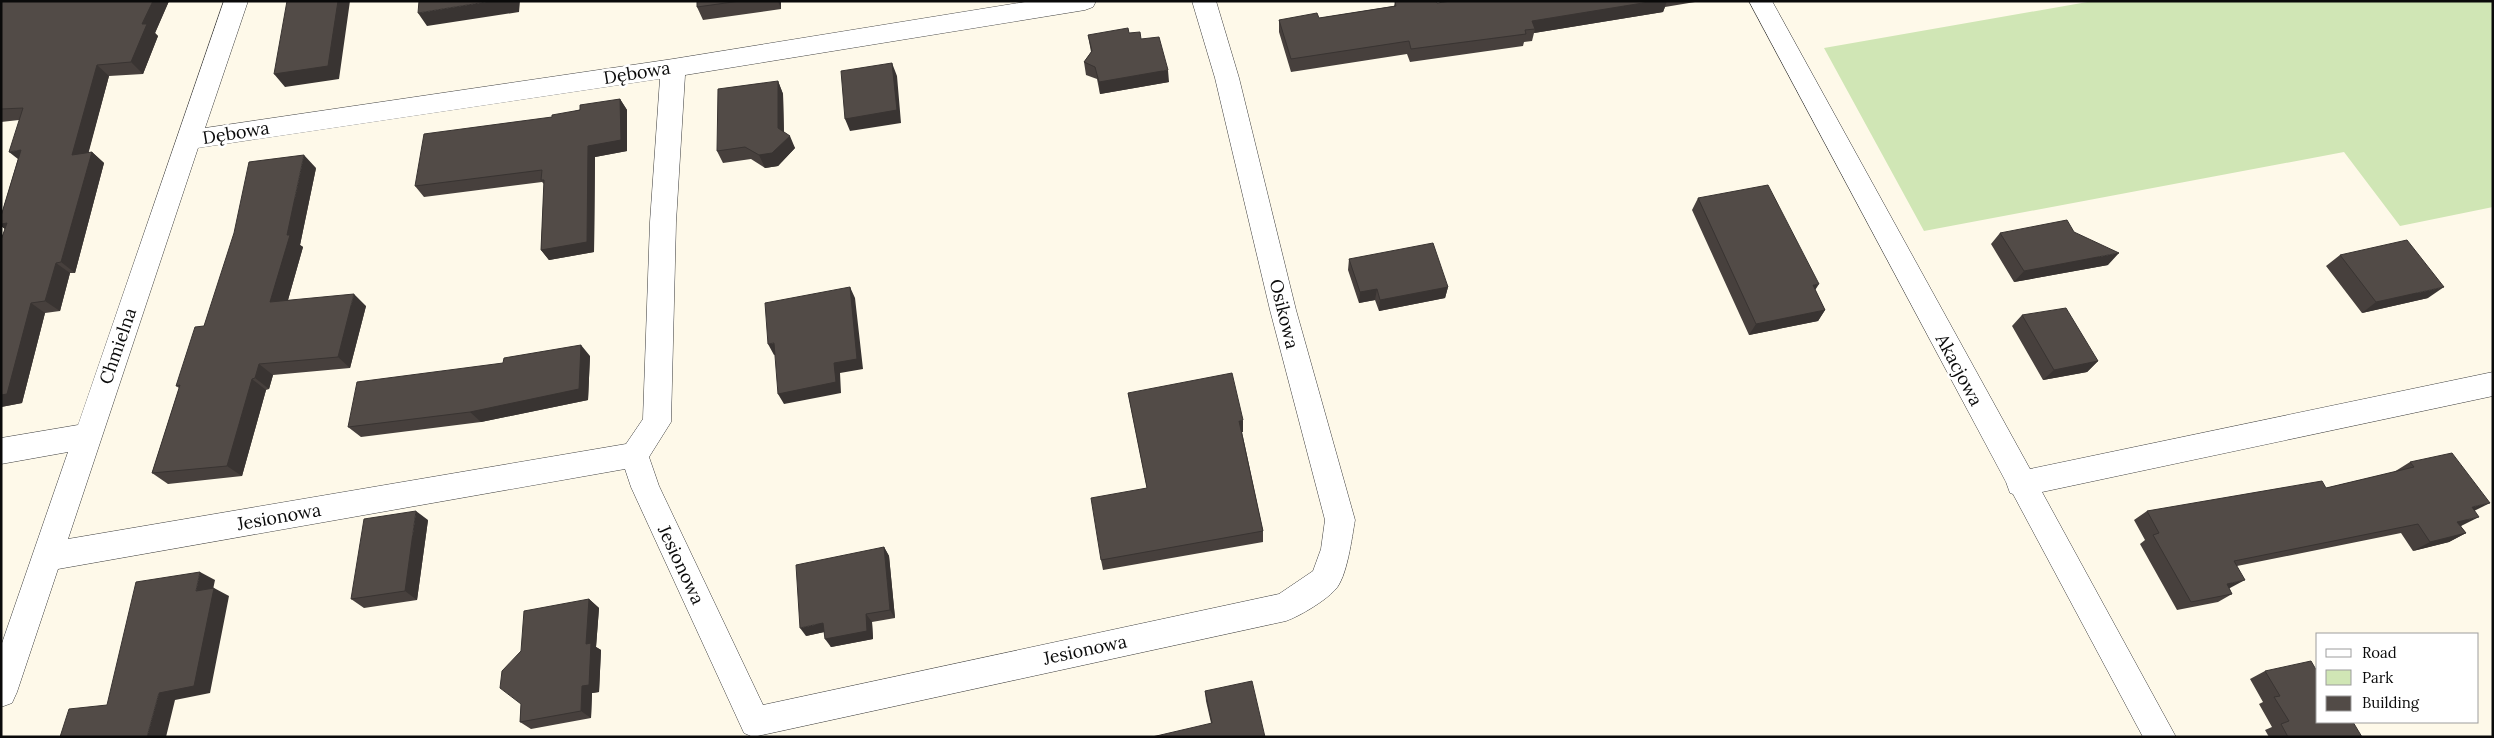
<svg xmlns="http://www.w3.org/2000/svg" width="2494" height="738" font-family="Lora,serif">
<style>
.green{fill:#d0e6b5}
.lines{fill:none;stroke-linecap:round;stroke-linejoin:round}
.minor-casing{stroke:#3d3d3d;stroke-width:1}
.minor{fill:#fff;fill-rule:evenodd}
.wall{fill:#47403d}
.shaded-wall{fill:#393432}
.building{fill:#524b47;stroke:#393432}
.labels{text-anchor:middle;stroke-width:5;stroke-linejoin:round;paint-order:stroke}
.street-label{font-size:18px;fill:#0a0a0a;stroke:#fff}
</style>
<rect width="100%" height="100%" fill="#fef9e9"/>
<path class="green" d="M2093,1H2493V207L2400,226L2344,152L1924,231L1824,48Z"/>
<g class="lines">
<defs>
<path id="minor" d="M224,1H248L205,128L673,59L1031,1H1096L1093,7L1085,10L685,75L676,222L671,422L649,457L659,486L763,705L1279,594L1313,571L1321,549L1325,520L1270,310L1215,78L1192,1H1216L1239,78L1296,310L1355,520C1352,537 1347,578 1335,590C1325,601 1300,616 1286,621L753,737L744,733L631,487L625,469L58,569L17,692L12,703L1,707V646L68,452L1,464V438L78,425ZM660,79L650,222L643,419L626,444L68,539L198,148Z
M1749,1H1772L2030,469L2493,372V396L2042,492L2176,737H2143L2013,494L2010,493L2006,482Z"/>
</defs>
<use href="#minor" class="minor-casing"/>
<use href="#minor" class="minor"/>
</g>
<path class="wall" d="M1,1H169L155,33L158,36L143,74L109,76L88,153L92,152L104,163L75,273H70L60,311L45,313L22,403L1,407V240L5,229L1,226V216L18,159L19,120L1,122Z
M697,1H781V9L703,20L697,7Z
M1451,1H1701L1665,7L1663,12L1534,33L1532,41L1524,42L1523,46L1410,62L1407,54L1291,72L1279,32V20L1319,18L1394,6L1395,2L1437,3Z
M1088,35L1141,39L1169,82L1100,94L1097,79L1086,75L1084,62L1091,52Z
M778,81L783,94L784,132L795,148L778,166L765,168L751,159L723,163L717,151Z
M620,99L627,110V151L595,157L594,252L549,260L541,250L544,184L542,182L424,197L415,186L552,117Z
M316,168L300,245L303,247L288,300L366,306L350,368L273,375L269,389L266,390L242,476L168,484L152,473L179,388L176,386L204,326Z
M1698,198L1815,290L1825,310L1818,321L1749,335L1692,210Z
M2074,232L2108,265L2014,282L1991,244L2000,233Z
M2340,255L2428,298L2362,313L2326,266Z
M1349,259L1448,287L1445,298L1379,311L1375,300L1359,303L1348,270Z
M2022,315L2098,361L2087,372L2043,380L2012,326Z
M590,356L588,400L481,422L361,437L348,427Z
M1128,393L1243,432H1242L1263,531V542L1103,570L1101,560L1147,488Z
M2410,462L2475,511L2461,526L2466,533L2449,542L2413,551L2401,533L2237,566L2230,588H2229L2232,594L2218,602L2177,610L2140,544L2145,540L2134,520L2147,511L2326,488L2394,472Z
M428,520L417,600L364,608L351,599Z
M884,547L889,556L895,618L872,622L873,639L831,647L824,632L806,636Z
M589,599L599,608L596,647L601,650L599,692L592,693L591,718L531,729L520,722L521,704V651Z
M2265,671L2318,722L2362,737H2269L2265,730L2272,727L2259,704L2263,702L2250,679Z
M1205,691L1265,737L1211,723L1206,701Z"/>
<path class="shaded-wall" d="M153,1H169L155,33L158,36L143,74L131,62L142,24Z
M338,1H350L339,79L285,87L274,74Z
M492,1H520L519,12L427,26L418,13Z
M778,1H781V9Z
M1655,1H1667L1663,12L1534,33L1535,29L1532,21Z
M892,63L897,76L901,123L850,131L845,119Z
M97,65L109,76L85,166L72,155Z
M1168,70L1169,82L1100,94L1099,82Z
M778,81L783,94L784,141L778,128Z
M620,99L627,110V151L595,157L594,252L549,260L541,250L588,146Z
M790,136L795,148L778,166L765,168L759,155Z
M21,150L23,163L9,152Z
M92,152L104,163L75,273L61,262Z
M304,155L316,168L300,245L303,247L284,314L270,302L287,235Z
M7,223L13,235L1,226V224Z
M2119,253L2108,265L2014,282L2024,271Z
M56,263L70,273L60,311L45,301Z
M1819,284L1812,295L1813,285Z
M850,287L855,298L863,369L840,373L841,393L784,404L778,394L834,363Z
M1448,287L1445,298L1379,311L1380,300Z
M2444,287L2428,298L2362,313L2376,302Z
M1377,289L1375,300L1359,303L1360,292Z
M354,294L366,306L350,368L338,357Z
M31,303L45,313L22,403L1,407V395Z
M1825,310L1818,321L1749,335L1756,324Z
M774,343L780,353L774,355L768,344Z
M581,345L590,356L588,400L481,422L470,412Z
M2098,361L2087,372L2043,380L2054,370Z
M259,364L273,375L269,389L255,378Z
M252,379L266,390L242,476L227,466Z
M1243,420V432L1239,433V421Z
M2490,503L2472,512V507Z
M416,511L428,520L417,600L405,591Z
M2479,517L2461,526L2440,531L2457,522Z
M2466,533L2449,542L2413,551L2430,542Z
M884,547L889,556L895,618L890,610Z
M200,572L215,580L211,599L196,591Z
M2245,580L2230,588L2212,592L2227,584Z
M214,588L229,596L210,693L175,700L166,737H147L159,693Z
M589,599L599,608L596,647L601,650L599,692L592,693L591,718L581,711L582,686L586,644Z
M866,614L872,622L873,639L831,647L825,639Z
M823,623L829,631L806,636L800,628Z"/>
<path class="building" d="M1,1H153L142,24H147L131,62L97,65L72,155L92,152L61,262L56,263L45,301L31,303L7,394L1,395V240L7,223L1,224V216L21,150L9,152L23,108L1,109Z
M287,1H338L328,66L274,74Z
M419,1H492L418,13Z
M697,1H740L697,7Z
M1396,1H1437V3L1451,1H1655L1532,21L1535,29L1525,30L1526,34L1411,49L1409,41L1291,59L1279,20L1317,13L1319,18L1396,6L1395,2Z
M1128,28L1129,33L1140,32L1141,39L1159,37L1168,70L1099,82L1095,67L1084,62L1092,51L1088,35Z
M892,63L897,110L845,119L841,71Z
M778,81V128L790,136L772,153L759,155L745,147L717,151L718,89Z
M620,99L621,140L588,146L587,242L541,250L544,180H541L542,170L415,186L424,134L552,117V115L580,110V105Z
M304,155L287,235H290L270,302L354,294L338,357L259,364L255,378L252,379L227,466L152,473L180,385L176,386L195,327L204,326L234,233L249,162Z
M1768,185L1819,284L1813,285L1825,310L1756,324L1698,198Z
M2067,220L2074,232L2119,253L2024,271L2000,233Z
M2407,240L2444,287L2376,302L2340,255Z
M1433,243L1448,287L1380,300L1377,289L1360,292L1349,259Z
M850,287L857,359L834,363L836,382L778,394L774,343L768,344L765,303Z
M2066,308L2098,361L2054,370L2022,315Z
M581,345L579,389L470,412L348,427L357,382L503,363L504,358Z
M1232,373L1243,420L1239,421L1263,531L1101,560L1091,498L1147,488L1128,393Z
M2452,453L2490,503L2472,507L2479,517L2457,522L2466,533L2430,542L2418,524L2234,561L2245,580L2227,584L2232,594L2191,602L2153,535L2159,533L2147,511L2322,481L2326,488L2414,467L2410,462Z
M416,511L405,591L351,599L364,519Z
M884,547L890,610L866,614L867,631L825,639L823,623L800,628L796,565Z
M200,572L196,591L214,588L194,686L159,693L147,737H60L69,709L107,705L136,582Z
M589,599L586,644L591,643L589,685L582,686L581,711L520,722L521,704L500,688L502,671L521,651L524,611Z
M2311,661L2318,673V722H2353L2362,737H2288L2281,724L2289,721L2274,697L2280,696L2265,671Z
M1252,681L1265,737H1152L1212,723L1205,691Z"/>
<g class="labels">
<g class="street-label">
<text transform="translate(637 73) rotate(-9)" y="6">Dębowa</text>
<text transform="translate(236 133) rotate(-9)" y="6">Dębowa</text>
<text transform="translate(1284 314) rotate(76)" y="6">Osikowa</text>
<text transform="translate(118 346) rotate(-71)" y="6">Chmielna</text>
<text transform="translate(1959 370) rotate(62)" y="6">Akacjowa</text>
<text transform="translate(279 517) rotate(-10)" y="6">Jesionowa</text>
<text transform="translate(681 565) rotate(65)" y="6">Jesionowa</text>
<text transform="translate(1085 650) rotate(-12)" y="6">Jesionowa</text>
</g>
</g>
<rect width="2494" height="738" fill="none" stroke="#0a0a0a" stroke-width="5"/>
<rect x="2316" y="633" width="162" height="90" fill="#ffffff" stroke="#9d9d9d"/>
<rect x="2326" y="649" width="25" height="8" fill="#ffffff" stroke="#9d9d9d"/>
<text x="2362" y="658" font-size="15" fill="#0a0a0a">Road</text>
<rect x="2326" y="670" width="25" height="15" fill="#d0e6b5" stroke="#9d9d9d"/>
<text x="2362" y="683" font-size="15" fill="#0a0a0a">Park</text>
<rect x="2326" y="696" width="25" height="15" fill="#524b47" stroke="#9d9d9d"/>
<text x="2362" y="708" font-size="15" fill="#0a0a0a">Building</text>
</svg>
